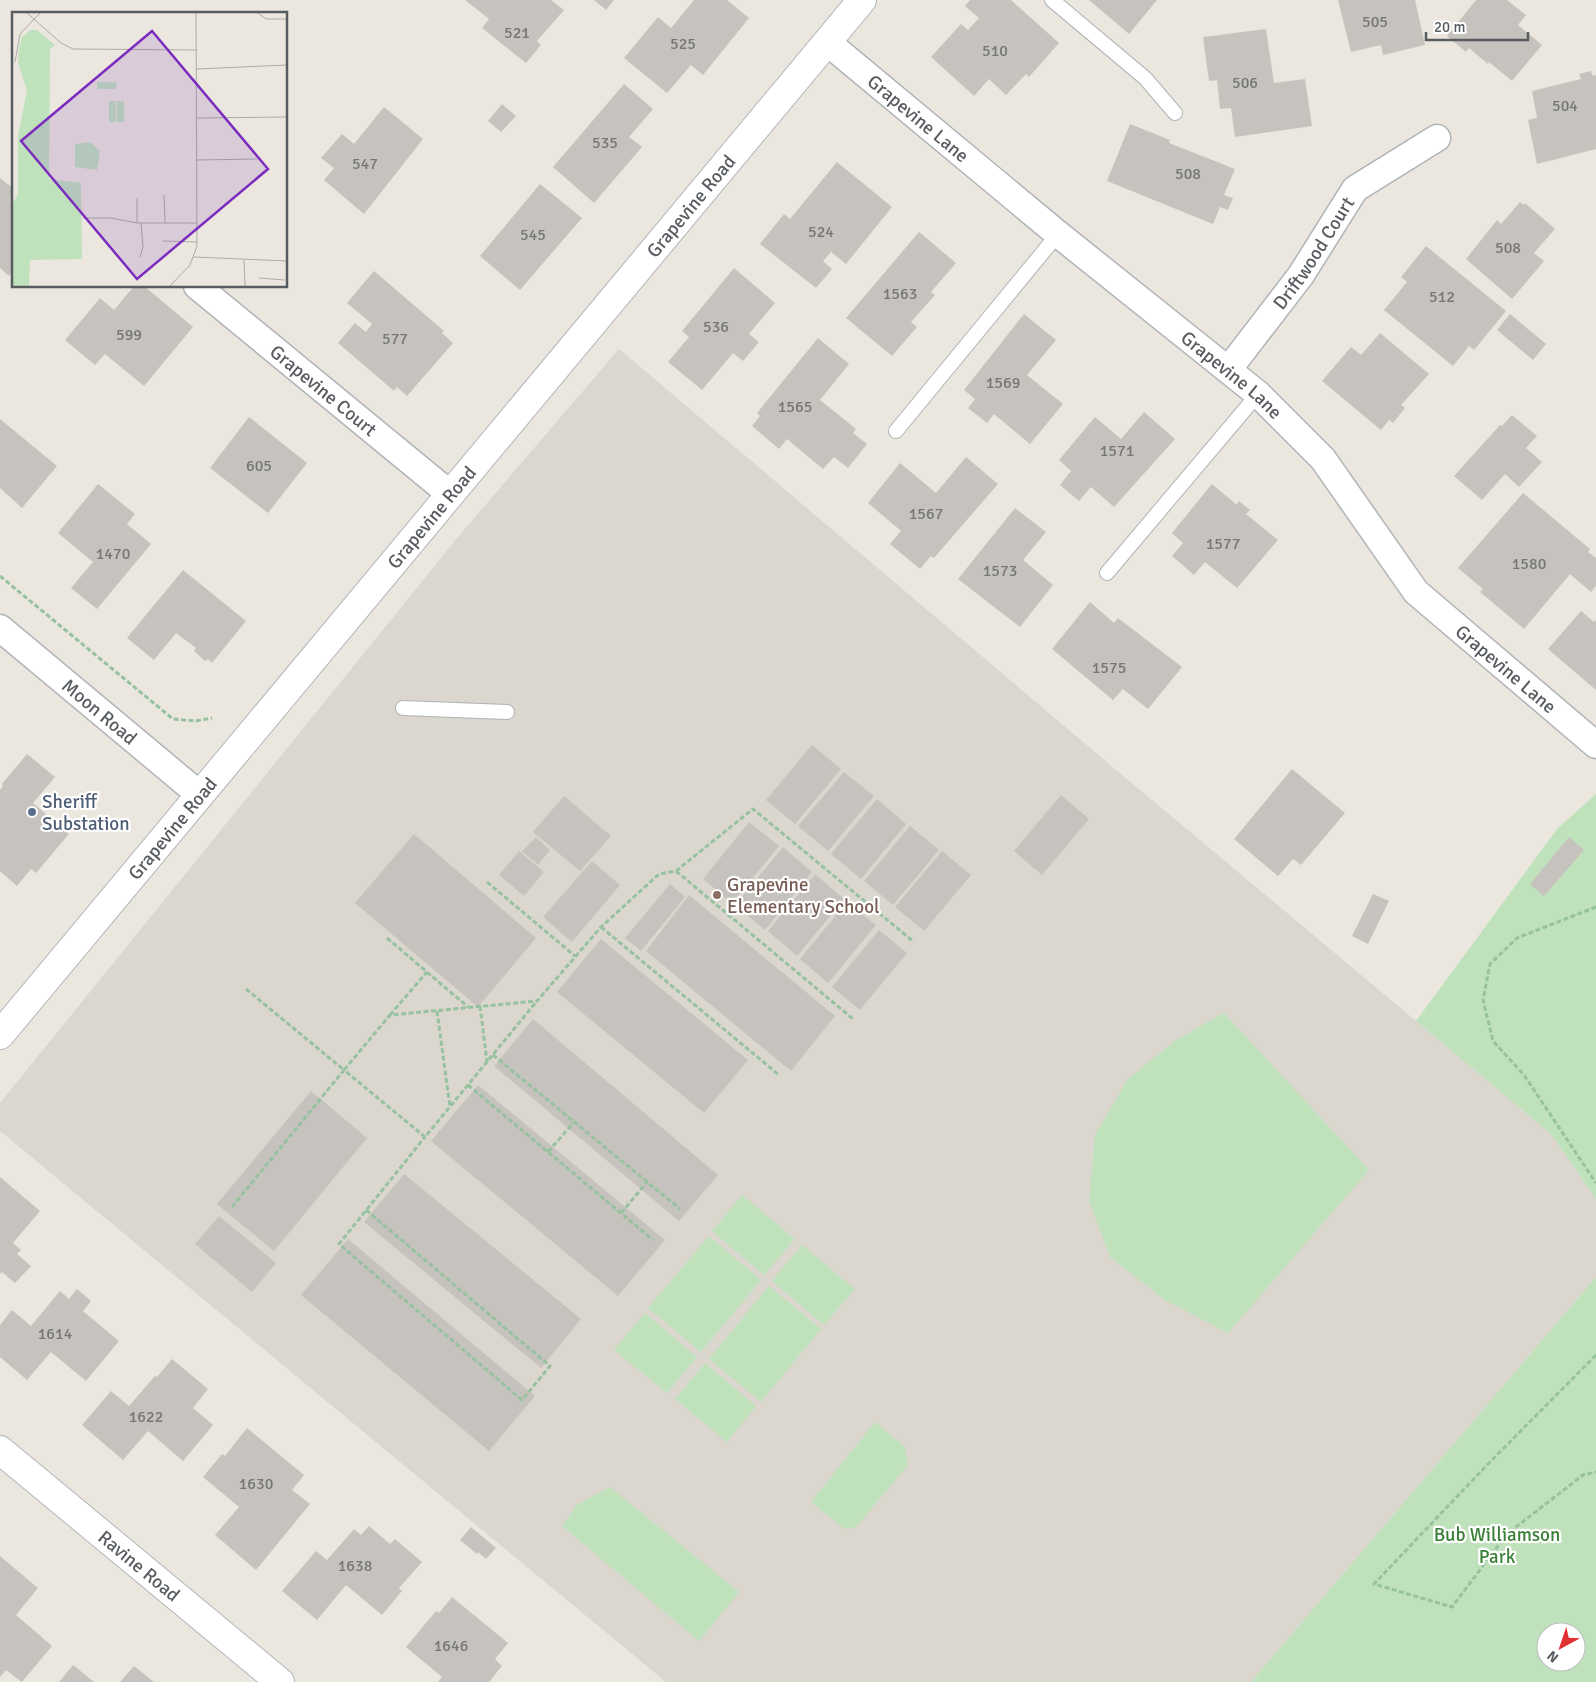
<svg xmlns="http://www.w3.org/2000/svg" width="1596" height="1682" font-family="Signika,sans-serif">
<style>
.education{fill:#dbd6ce}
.green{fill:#bfe2bc;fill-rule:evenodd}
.building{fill:#c6c2bd}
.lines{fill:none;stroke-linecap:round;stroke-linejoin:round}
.lane-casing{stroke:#b0b3b7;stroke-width:16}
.street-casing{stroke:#b0b3b7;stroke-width:29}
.secondary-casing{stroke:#b1b5ba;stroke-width:30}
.path{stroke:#96c29f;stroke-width:3;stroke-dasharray:5 2.5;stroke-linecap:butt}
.lane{stroke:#fff;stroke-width:14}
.street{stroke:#fff;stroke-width:26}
.secondary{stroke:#fff;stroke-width:28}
.service-dot{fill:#5c6f8a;stroke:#fff;stroke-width:2}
.education-dot{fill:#8d6e63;stroke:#fff;stroke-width:2}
.labels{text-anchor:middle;stroke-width:4.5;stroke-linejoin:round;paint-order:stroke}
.number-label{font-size:16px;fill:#747677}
.street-label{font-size:19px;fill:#585c60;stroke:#fff}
.service-label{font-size:19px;fill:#4e5e75;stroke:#fff;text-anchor:start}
.education-label{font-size:19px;fill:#785e54;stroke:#fff;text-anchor:start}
.park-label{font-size:19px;fill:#3a8037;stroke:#fff}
.inset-road{fill:none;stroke:#acaba8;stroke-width:1}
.view{fill:#7b2cbf;fill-opacity:0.15;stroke:#7b2cbf;stroke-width:2.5}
.inset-edge{fill:none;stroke:#585c60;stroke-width:2.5}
</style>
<rect width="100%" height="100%" fill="#ebe7df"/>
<path class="education" d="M619,349L1115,769L1551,1134L1596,1199V1277L1251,1682H666L0,1131V1103L458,537Z"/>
<path class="green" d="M1596,794V1199L1551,1134L1416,1021L1557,829Z
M1224,1013L1369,1170L1228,1333L1165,1300L1110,1257L1089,1201L1095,1135L1128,1079L1176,1040Z
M742,1195L795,1239L764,1275L712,1231Z
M709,1236L761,1280L701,1352L648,1308Z
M802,1245L855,1289L824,1325L772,1281Z
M1596,1277V1682H1251ZM1546,1632H1576V1662H1546Z
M769,1286L821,1329L761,1402L709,1359Z
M645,1313L697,1357L667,1393L614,1350Z
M705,1363L756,1406L727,1442L675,1399Z
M875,1422L905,1447L908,1465L856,1527L845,1529L811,1502Z
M610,1487L739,1592L699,1641L562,1526L577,1505Z"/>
<path class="building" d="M465,0H551L564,10L537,41L541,45L526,63L482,28L489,19Z
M594,0H614L606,10Z
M694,0H727L749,18L703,75L691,65L667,93L624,58L658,17L671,28Z
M970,0H1011L1059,43L1029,77L1026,74L1006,95L989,79L974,96L931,57L961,24L968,30L979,18L965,6Z
M1089,0H1157L1129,34Z
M1338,0H1415L1425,45L1383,55L1381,45L1351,52Z
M1476,0H1507L1526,15L1518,25L1542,45L1512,81L1489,62L1488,64L1469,48L1466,52L1447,36Z
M1266,29L1274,83L1305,79L1312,126L1235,137L1231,108L1220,109L1217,80L1209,81L1203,37Z
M1591,71L1593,76L1596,75V149L1537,164L1528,120L1537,118L1532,91L1581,79L1579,74Z
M624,84L653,109L629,137L642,147L594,203L553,167Z
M502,104L516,116L501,132L488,121Z
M384,107L423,139L364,214L324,180L334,168L321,158L342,134L354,144Z
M1130,124L1170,140L1169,143L1235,169L1224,195L1233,198L1228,210L1220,207L1213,224L1107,181Z
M837,162L892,207L846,264L831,252L823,261L832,269L816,288L760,244L784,214L790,219Z
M0,178L14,189V270L9,276L0,268Z
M540,184L582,218L520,290L480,256Z
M1520,202L1524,205L1525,203L1555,229L1534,253L1544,261L1512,299L1466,259L1497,220L1501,224Z
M919,232L956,263L931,292L935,295L911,322L917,327L892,356L846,318Z
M1426,246L1506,311L1474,350L1469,346L1453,366L1384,310L1407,282L1401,277Z
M734,268L775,303L749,334L759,342L743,361L733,353L702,390L668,362L689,337L682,331Z
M374,271L444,331L442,333L453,343L407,396L397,387L394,391L338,343L355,323L366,332L372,324L347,303Z
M134,286H144L193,327L144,386L105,354L95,365L65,340L100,298L114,310Z
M1024,314L1056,340L1027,375L1063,404L1030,444L994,414L987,423L968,408L975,399L964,390Z
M1510,314L1546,344L1533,360L1497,330Z
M1380,333L1429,374L1401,405L1405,408L1393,423L1389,420L1381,430L1322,381L1351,347L1361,355Z
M818,338L849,364L820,400L856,429L853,433L867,444L848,468L834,457L823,469L787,439L779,449L752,426L760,416L757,413Z
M1144,412L1175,439L1114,507L1091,487L1079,501L1060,485L1071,471L1059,460L1095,417L1121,439Z
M1512,415L1537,436L1526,448L1542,462L1519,487L1505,474L1482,500L1454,476L1500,425L1502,426Z
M249,417L307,463L268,513L210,468Z
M0,419L57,466L22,508L0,488Z
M966,457L998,484L934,558L931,556L920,569L890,544L901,531L868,503L900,463L936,493Z
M98,484L135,514L127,524L151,544L97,609L71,588L93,562L58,533Z
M1212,484L1237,505L1239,501L1250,510L1246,514L1278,540L1237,588L1205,562L1194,575L1172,556L1183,543L1172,533Z
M1523,493L1590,549L1588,552L1596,558V586L1591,592L1570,574L1524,629L1480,592L1483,589L1458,568Z
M1015,508L1046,532L1023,560L1053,585L1020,627L958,579Z
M183,570L246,621L212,663L208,659L205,661L194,651L196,648L176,633L154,660L127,638Z
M1090,602L1114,623L1118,618L1182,667L1148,709L1123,689L1113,700L1052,649Z
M1581,611L1594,622L1596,620V690L1548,649Z
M812,745L841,769L795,824L766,800Z
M27,754L55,777L33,803L69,834L36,873L31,869L17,886L0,871V790L3,786L2,784Z
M1292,769L1345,813L1301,865L1293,859L1278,876L1234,839Z
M844,772L874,796L828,851L798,826Z
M1061,795L1089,819L1042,875L1014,851Z
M564,796L611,836L580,871L533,832Z
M877,799L906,824L861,879L831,854Z
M749,822L779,846L732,903L703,879Z
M910,826L939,850L893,905L864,881Z
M414,834L536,938L478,1007L355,903Z
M536,837L550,850L538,865L522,851Z
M1569,837L1584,850L1544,896L1530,884Z
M783,847L812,872L765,930L735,905Z
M519,851L544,872L524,896L499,875Z
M942,851L971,875L924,931L895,907Z
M592,861L620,885L572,942L543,917Z
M815,874L844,899L797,956L768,931Z
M670,884L685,897L641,951L625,938Z
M1373,894L1389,901L1368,944L1352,936Z
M689,895L835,1016L791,1071L646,951Z
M847,902L876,925L828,983L800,959Z
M879,930L907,953L860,1010L832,987Z
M601,939L748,1060L704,1113L557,992Z
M533,1019L718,1175L679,1221L494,1066Z
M478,1085L665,1240L618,1296L431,1141Z
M311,1091L367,1138L274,1251L217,1204Z
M404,1174L581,1319L541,1368L364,1222Z
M0,1177L40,1211L13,1243L21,1250L17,1254L31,1266L15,1283L2,1272L0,1274Z
M219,1216L276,1263L252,1292L195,1244Z
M348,1239L535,1396L489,1451L301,1295Z
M77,1289L91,1301L83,1311L119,1341L86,1381L51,1352L27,1380L0,1357V1325L12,1310L31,1326L60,1291L69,1299Z
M172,1359L208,1389L193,1408L213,1425L183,1461L148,1431L123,1460L82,1425L111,1391L129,1406L155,1376L157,1377Z
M247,1428L304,1475L292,1490L310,1504L256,1570L215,1535L239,1507L203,1477L222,1454L225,1456Z
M369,1526L390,1544L395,1539L422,1562L399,1588L402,1591L382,1615L346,1585L317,1620L282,1591L316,1551L327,1560L354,1529L361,1535Z
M471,1527L496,1548L486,1559L478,1552L477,1554L460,1540Z
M0,1556L38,1588L16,1615L52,1646L22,1682L6,1670L0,1677Z
M452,1597L508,1643L495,1659L502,1666L489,1682H438L442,1677L406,1647L436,1611L439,1613Z
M73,1665L94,1682H59Z
M134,1666L154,1682H120Z"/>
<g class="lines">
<defs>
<path id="lane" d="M1052,0L1145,78L1175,113
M896,431L1058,234
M1107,573L1258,394
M403,708L507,712"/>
<g id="street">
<path id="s1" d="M827,42L1058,234L1258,394L1323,459L1416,592L1596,745"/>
<path id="s2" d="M197,286L450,494"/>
<path id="s3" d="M1228,370L1301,275L1355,189L1437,138"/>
<path id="s4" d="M0,628L200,795"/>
</g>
<g id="secondary">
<path id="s5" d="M0,1035L862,0"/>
<path id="s6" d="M0,1450L280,1682"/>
</g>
</defs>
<use href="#lane" class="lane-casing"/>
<use href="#street" class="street-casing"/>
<use href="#secondary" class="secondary-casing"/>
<path class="path" d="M0,576L173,719L196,721L212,718
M676,871L853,1019
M487,882L575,956
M1596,907L1517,938L1490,964L1483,1000L1493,1041L1524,1075L1596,1183
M601,927L779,1075
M387,938L468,1007
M246,989L344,1070L390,1015L537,1001L601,927L659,874L676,871L753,809L914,942
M480,1006L487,1062
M437,1011L450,1107
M390,1015L427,972
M493,1055L680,1209
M468,1085L653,1240
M548,1152L574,1122
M232,1207L344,1070L425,1137L537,1001
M366,1210L550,1366L522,1400L339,1244L425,1137
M621,1213L647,1182
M1596,1355L1487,1465L1374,1584L1452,1607L1507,1534L1583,1475L1596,1472"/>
<use href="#lane" class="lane"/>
<use href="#street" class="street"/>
<use href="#secondary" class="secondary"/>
</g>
<circle class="service-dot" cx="32" cy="812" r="5"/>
<circle class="education-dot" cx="717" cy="895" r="5"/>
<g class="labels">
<g class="number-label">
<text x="1375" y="27">505</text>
<text x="517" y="38">521</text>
<text x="683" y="49">525</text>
<text x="995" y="56">510</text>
<text x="1245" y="88">506</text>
<text x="1565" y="111">504</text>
<text x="605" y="148">535</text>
<text x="365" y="169">547</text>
<text x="1188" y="179">508</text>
<text x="821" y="237">524</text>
<text x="533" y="240">545</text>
<text x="1508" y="253">508</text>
<text x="900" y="299">1563</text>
<text x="1442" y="302">512</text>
<text x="716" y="332">536</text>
<text x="129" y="340">599</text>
<text x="395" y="344">577</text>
<text x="1003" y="388">1569</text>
<text x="795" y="412">1565</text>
<text x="1117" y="456">1571</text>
<text x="259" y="471">605</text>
<text x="926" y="519">1567</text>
<text x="1223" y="549">1577</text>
<text x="113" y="559">1470</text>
<text x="1529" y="569">1580</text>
<text x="1000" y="576">1573</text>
<text x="1109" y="673">1575</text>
<text x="55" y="1339">1614</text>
<text x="146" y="1422">1622</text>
<text x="256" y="1489">1630</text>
<text x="355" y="1571">1638</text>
<text x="451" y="1651">1646</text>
</g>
<g class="street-label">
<text dy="7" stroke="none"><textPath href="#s1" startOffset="119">Grapevine Lane</textPath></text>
<text dy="7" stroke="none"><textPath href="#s5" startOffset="1079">Grapevine Road</textPath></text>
<text dy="7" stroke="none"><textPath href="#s3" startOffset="145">Driftwood Court</textPath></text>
<text dy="7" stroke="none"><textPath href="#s1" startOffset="524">Grapevine Lane</textPath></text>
<text dy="7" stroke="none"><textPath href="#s2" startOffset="164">Grapevine Court</textPath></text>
<text dy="7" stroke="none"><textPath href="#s5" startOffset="674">Grapevine Road</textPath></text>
<text dy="7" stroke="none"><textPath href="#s1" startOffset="929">Grapevine Lane</textPath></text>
<text dy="7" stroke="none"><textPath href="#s4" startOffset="130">Moon Road</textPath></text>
<text dy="7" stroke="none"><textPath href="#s5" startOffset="269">Grapevine Road</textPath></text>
<text dy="7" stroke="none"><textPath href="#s6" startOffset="181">Ravine Road</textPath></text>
</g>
<g class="service-label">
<text x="42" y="808">Sheriff<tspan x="42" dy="22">Substation</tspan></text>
</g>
<g class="education-label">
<text x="727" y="891">Grapevine<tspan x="727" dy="22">Elementary School</tspan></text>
</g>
<g class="park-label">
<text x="1497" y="1541">Bub Williamson<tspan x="1497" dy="22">Park</tspan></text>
</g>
</g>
<g transform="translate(12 12)">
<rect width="275" height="275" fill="#ebe7df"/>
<path d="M19,18H25L43,33L38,37L37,167L69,171L70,247L18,248L17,274H0V193L6,182V124L15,78L6,51L7,36L10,25ZM85,70H104L105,73L103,77H85ZM97,89H104V110H97ZM105,89H112V110H105ZM78,130L88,139L85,158L63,155V132Z" fill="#bfe2bc"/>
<path class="inset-road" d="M15,1L49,31L61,37L184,38M246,1L254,7H275M3,50L8,22L28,1M184,57L275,53M184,106L275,105M185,148L245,147M152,183L153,211M71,206H99L125,211H185M125,211V186M151,229L185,230M128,245L131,235L129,211M182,245L275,249M232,248L233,274M247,266L273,268M158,274L178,253L185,234L184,1"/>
<path class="view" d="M140,19L256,157L125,267L9,129Z"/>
<rect width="275" height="275" class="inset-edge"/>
</g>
<g transform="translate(1561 1647) rotate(220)"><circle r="24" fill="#ffffff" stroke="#bcbebf"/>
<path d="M0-4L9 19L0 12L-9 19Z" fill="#e03031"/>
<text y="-8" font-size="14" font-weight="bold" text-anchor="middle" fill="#585c60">N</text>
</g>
<path d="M1426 32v8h102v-8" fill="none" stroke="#585c60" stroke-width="2.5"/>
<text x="1434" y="32" font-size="15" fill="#585c60" stroke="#ffffff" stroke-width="4" paint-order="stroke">20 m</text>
</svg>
